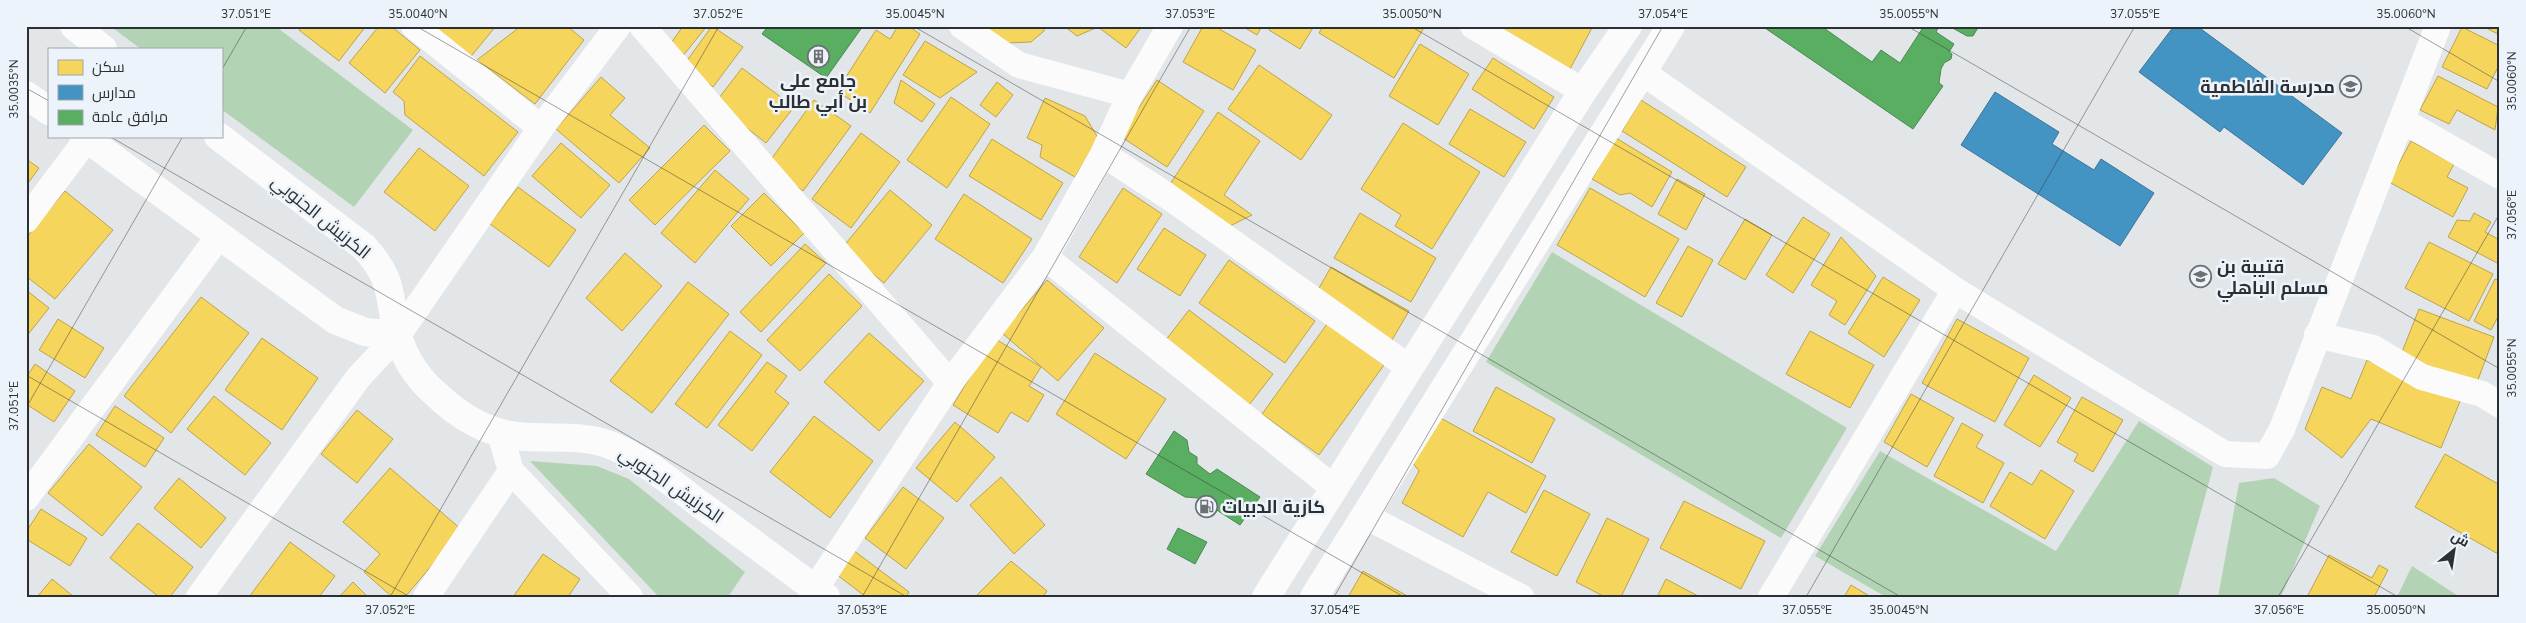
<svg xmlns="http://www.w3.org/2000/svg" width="2526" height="623" font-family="'Nunito Sans',Cairo,sans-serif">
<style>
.green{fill:#b3d4b4}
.homes{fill:#f6d55c;stroke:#baa44f}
.schools{fill:#4393c3;stroke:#3c7598}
.public{fill:#5aae61;stroke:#4c8853}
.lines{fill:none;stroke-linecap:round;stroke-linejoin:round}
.minor{stroke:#fbfbfc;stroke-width:26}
.secondary{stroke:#fbfbfc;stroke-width:28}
.primary{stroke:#fbfbfc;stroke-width:28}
.ticks{fill:none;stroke:#2d3032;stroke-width:1;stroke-opacity:0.45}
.labels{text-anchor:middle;stroke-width:5;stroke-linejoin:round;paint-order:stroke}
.poi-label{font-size:18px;font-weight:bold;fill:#2d3032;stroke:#edf3fa;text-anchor:start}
.street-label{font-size:18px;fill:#2d3032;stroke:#edf3fa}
.neatline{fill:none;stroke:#2d3032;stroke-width:2}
.ticks-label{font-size:12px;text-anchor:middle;fill:#2d3032}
</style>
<rect width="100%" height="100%" fill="#e3e6e9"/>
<path class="green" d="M110,26H275L413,130L354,207L221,109V49H141Z
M1552,252L1847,428L1781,538L1486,362Z
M2139,421L2213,467L2178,597H1886L1815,556L1880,451L2056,551Z
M530,461L597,466L629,479L745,572L728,597H659Z
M2274,478L2320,506L2281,597H2218L2239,483Z
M2412,566L2460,597H2397Z"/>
<path class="homes" d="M302,26H366L339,61L299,30Z
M379,26H391L420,50L385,93L349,63Z
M429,26H496L468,60Z
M521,26H567L584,40L535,104L477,60Z
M683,26H707L682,57L669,46Z
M712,26L743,47L713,87L683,66Z
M898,26H908L920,34L870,113L837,91L876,30L890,39Z
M983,26H1044V31L1031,42L1008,43Z
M1064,26H1142L1126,48L1098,27L1077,36Z
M1203,26H1214L1256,50L1233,90L1183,62Z
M1242,26H1262L1257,35Z
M1271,26H1314L1300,49L1269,30Z
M1323,26H1425L1394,78L1319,33Z
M1491,26H1593L1570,69Z
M2482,26H2500V35Z
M2462,27L2500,46V63L2487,89L2442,67Z
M925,41L977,72L940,98L903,75Z
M1420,44L1469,74L1438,125L1389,96Z
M420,56L518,132L484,176L405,115L404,101L393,92Z
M1493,58L1554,97L1534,129L1472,89Z
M1259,65L1332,115L1301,160L1228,109Z
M742,68L794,107L766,143L715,103Z
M2438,76L2498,107L2495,130L2457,110L2449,124L2420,110Z
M601,77L625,98L610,115L650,148L619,183L556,129Z
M901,80L935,104L922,122L894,103Z
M1157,80L1204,111L1167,167L1120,136Z
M997,82L1013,95L996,117L980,105Z
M951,97L990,124L947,188L907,160Z
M1045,98L1085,116L1098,138L1075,177L1040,157L1042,145L1027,138Z
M814,100L851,126L803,191L767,165Z
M1641,100L1746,167L1727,197L1622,131Z
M1470,109L1526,142L1504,177L1449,144Z
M1218,112L1260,141L1224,195L1252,215L1228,227L1168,187Z
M1403,123L1480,172L1432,249L1395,226L1401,215L1361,189Z
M704,125L730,151L655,225L629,200Z
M861,133L900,162L851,228L812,199Z
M1616,138L1672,172L1652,207L1630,193L1620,195L1592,179Z
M992,139L1063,183L1041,220L969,176Z
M2411,141L2454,164L2447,177L2468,188L2453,217L2389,182Z
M561,143L610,185L581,218L532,176Z
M419,148L469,186L435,231L384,192Z
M26,159L39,168L26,186Z
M715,170L749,199L695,263L661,233Z
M1677,179L1705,194L1686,230L1658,214Z
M518,187L576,230L549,267L490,224Z
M1123,188L1162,214L1117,283L1079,257Z
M1590,188L1679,239L1645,297L1557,245Z
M890,190L932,225L884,283L842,248Z
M65,191L113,230L55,299L26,276V238Z
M764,193L804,233L771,266L731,226Z
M964,194L1032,239L1003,283L935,239Z
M1360,213L1436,258L1411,302L1334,258Z
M2474,213L2491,222L2485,232L2500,240L2499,264L2448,237L2457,220L2470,221Z
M1803,217L1830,234L1793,293L1766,275Z
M1745,219L1772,235L1745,280L1718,264Z
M1164,228L1206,255L1180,296L1137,269Z
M1841,237L1876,276L1845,325L1829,315L1837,301L1811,285Z
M2429,242L2493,274L2469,321L2405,288Z
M805,244L826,263L761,332L740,312Z
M1688,246L1713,260L1682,317L1656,303Z
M625,253L662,286L622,331L586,298Z
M1229,260L1315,321L1285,363L1199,303Z
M1331,267L1409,311L1392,340L1315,295Z
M829,274L862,306L800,371L767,340Z
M1883,277L1920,300L1884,357L1848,333Z
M2495,279L2500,281V313L2491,330L2474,321Z
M1047,280L1104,328L1058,381L1002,333Z
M688,282L729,314L652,413L610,381Z
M26,290L49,308L26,337Z
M201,297L249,333L171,433L124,396Z
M2419,309L2494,337L2476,385L2400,357Z
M1189,310L1273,374L1249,405L1165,341Z
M58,319L104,348L85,378L39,350Z
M1957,319L2029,358L1995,422L1922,383Z
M1327,324L1384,365L1319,455L1262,414Z
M730,331L762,355L707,428L675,404Z
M1810,331L1874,365L1850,408L1786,374Z
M869,333L924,381L879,431L824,382Z
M262,338L318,378L282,430L225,390Z
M994,338L1041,367L1029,386L1044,395L1028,422L1011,412L998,433L953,405Z
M1095,353L1166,399L1126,459L1056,414Z
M2367,360L2461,399L2441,448L2371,419L2342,458L2305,429L2322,387L2351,399Z
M767,362L787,376L775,392L789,403L752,451L718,425Z
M35,364L75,391L54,422L26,404V378Z
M2034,375L2071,398L2040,447L2004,425Z
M1496,387L1555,419L1532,463L1473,431Z
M1911,394L1954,418L1927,467L1884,442Z
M214,396L271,443L245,475L187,429Z
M2082,397L2123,420L2093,472L2074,461L2078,454L2057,442Z
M115,406L164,438L145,467L96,435Z
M357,410L393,439L357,483L321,454Z
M814,416L873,461L830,518L770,472Z
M1437,416L1546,476L1526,513L1488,492L1463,537L1402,503L1419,471L1412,462Z
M955,422L995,457L957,502L916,468Z
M1962,423L1983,435L1976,447L2004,463L1983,503L1934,476Z
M89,444L142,487L102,536L48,493Z
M2445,454L2500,485V555L2415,507Z
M390,468L462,530L405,597H392L364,572L380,554L343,522Z
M2041,470L2074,491L2045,539L1990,506L2010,472L2032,485Z
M1001,477L1045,525L1014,554L970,505Z
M179,478L226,518L201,548L154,508Z
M903,487L944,518L906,569L865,538Z
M1544,490L1590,514L1557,576L1511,552Z
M1684,501L1765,541L1741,589L1660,548Z
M41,509L87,538L70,566L26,539V532Z
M1607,518L1649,539L1621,597H1605L1576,582Z
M138,523L193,567L170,597H159L110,558Z
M290,542L335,576L319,597H249Z
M853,550L909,592L906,597H866L836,574Z
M543,554L580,579L568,597H513Z
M2329,555L2372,578L2379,565L2388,570L2374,597H2307Z
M1011,561L1047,591L1043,597H975Z
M1363,571L1409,597H1348Z
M52,579L74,597H37Z
M1666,579L1700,597H1657Z
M353,582L368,597H339Z
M1851,585L1871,597H1844Z"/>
<path class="schools" d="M2174,26H2197L2342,133L2303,185L2224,127L2220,132L2139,72Z
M1995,92L2059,132L2052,144L2094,170L2101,159L2154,193L2120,246L1961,145Z"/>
<path class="public" d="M768,26H863L826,78L762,34Z
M1762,26H1821L1872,62L1881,50L1900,63L1924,26H1939L1936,32L1954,44L1949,52L1952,54L1951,59L1944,63L1941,69L1939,83L1943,86L1913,129Z
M1949,26H1979L1973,36H1967Z
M1174,431L1187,440L1189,452L1197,457V464L1210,474L1217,469L1260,497L1240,525L1198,498L1185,497L1146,474Z
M1178,528L1207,542L1195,564L1167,549Z"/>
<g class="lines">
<path class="minor" d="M414,26L541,128
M642,26L950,383
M962,26L1019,65L1130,95
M1473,26L1583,91
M1642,72L1955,290L2225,454L2267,456L2282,429L2438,26
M2403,121L2500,176
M1103,154L1166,195L1410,368
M26,220L87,139
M1045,257L1335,489
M2317,335L2373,348L2422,377L2482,394L2500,405
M500,433L511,471L630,597
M26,498L219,236
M1365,516L1521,597
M815,589L950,383L1045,257L1103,154L1130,95L1170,26
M199,597L358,378L398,335L541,128L618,26
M426,597L511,471
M1771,597L1955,290"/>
<path class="secondary" d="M74,26L103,49
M26,95L49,111
M83,136L335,320L365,332L398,335
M218,136L364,247C396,282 387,295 398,336C405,359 419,380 437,395C459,416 486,432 516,436C550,440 581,433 613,446C645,460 673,484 701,505C743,535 784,566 826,597"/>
<path class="primary" d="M1266,597L1583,91L1628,26
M1314,597L1671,26"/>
</g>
<path class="ticks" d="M416,26L1404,597M913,26L1901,597M1410,26L2398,597M1907,26L2500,369M2404,26L2500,82M221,71L247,26M26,88L49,101M109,136L907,597M26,375L410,597M26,408L183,136M390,597L719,26M862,597L1191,26M1334,597L1663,26M1806,597L2135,26M2278,597L2500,213"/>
<defs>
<symbol id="building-ring" viewBox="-11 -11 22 22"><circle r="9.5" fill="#edf3fa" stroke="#6d7072" stroke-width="1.5"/><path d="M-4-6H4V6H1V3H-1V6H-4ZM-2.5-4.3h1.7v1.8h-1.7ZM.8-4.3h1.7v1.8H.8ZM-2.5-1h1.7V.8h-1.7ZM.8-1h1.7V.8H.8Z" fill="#6d7072"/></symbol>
<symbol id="school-ring" viewBox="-11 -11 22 22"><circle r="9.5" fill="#edf3fa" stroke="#6d7072" stroke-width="1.5"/><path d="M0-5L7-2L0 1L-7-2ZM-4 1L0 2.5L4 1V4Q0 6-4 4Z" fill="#6d7072"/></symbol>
<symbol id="fuel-ring" viewBox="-11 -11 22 22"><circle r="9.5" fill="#edf3fa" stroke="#6d7072" stroke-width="1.5"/><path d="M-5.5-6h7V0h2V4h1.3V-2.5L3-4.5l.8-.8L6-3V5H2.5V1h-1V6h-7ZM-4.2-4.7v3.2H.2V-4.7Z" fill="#6d7072"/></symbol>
</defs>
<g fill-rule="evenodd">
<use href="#building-ring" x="806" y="44" width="25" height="25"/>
<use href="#school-ring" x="2338" y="74" width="25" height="25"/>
<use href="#school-ring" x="2188" y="264" width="25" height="25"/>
<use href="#fuel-ring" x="1194" y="494" width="25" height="25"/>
</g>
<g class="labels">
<g class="poi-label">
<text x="818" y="87" text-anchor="middle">جامع علي<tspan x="818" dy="21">بن أبي طالب</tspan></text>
<text x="2335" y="93" text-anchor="end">مدرسة الفاطمية</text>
<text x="2217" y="273">قتيبة بن<tspan x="2217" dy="21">مسلم الباهلي</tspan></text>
<text x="1222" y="513">كازية الدبيات</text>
</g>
<g class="street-label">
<text transform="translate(321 217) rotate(39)" y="6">الكرنيش الجنوبي</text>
<text transform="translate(671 485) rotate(34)" y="6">الكرنيش الجنوبي</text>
</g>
</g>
<rect width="2526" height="623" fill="none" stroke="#edf3fa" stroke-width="55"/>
<rect x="48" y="48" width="175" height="90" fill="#edf3fa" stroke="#a0a5aa"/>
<rect x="58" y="60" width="25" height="15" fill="#f6d55c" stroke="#a0a5aa"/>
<text x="92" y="72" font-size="15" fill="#2d3032">سكن</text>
<rect x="58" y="85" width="25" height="15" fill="#4393c3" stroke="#a0a5aa"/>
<text x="92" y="98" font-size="15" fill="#2d3032">مدارس</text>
<rect x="58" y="110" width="25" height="15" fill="#5aae61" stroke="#a0a5aa"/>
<text x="92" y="122" font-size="15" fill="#2d3032">مرافق عامة</text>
<g transform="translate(2454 550) rotate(30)" stroke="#edf3fa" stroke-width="4" paint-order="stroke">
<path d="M0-4L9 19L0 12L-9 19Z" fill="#2d3032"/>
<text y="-8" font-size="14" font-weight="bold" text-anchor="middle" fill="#2d3032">ش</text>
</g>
<rect x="28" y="28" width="2470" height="568" class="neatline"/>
<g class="ticks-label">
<text x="246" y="18">37.051°E</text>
<text x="418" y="18">35.0040°N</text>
<text x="718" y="18">37.052°E</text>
<text x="915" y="18">35.0045°N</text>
<text x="1190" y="18">37.053°E</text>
<text x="1412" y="18">35.0050°N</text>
<text x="1663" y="18">37.054°E</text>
<text x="1909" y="18">35.0055°N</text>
<text x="2135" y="18">37.055°E</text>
<text x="2406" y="18">35.0060°N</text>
<text transform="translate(2512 81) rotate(-90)" y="4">35.0060°N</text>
<text transform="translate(14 89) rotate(-90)" y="4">35.0035°N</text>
<text transform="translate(2512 215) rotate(-90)" y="4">37.056°E</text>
<text transform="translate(2512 368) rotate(-90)" y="4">35.0055°N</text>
<text transform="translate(14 406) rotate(-90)" y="4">37.051°E</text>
<text x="390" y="614">37.052°E</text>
<text x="862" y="614">37.053°E</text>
<text x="1335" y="614">37.054°E</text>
<text x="1807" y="614">37.055°E</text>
<text x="1899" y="614">35.0045°N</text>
<text x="2279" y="614">37.056°E</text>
<text x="2396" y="614">35.0050°N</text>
</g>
</svg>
